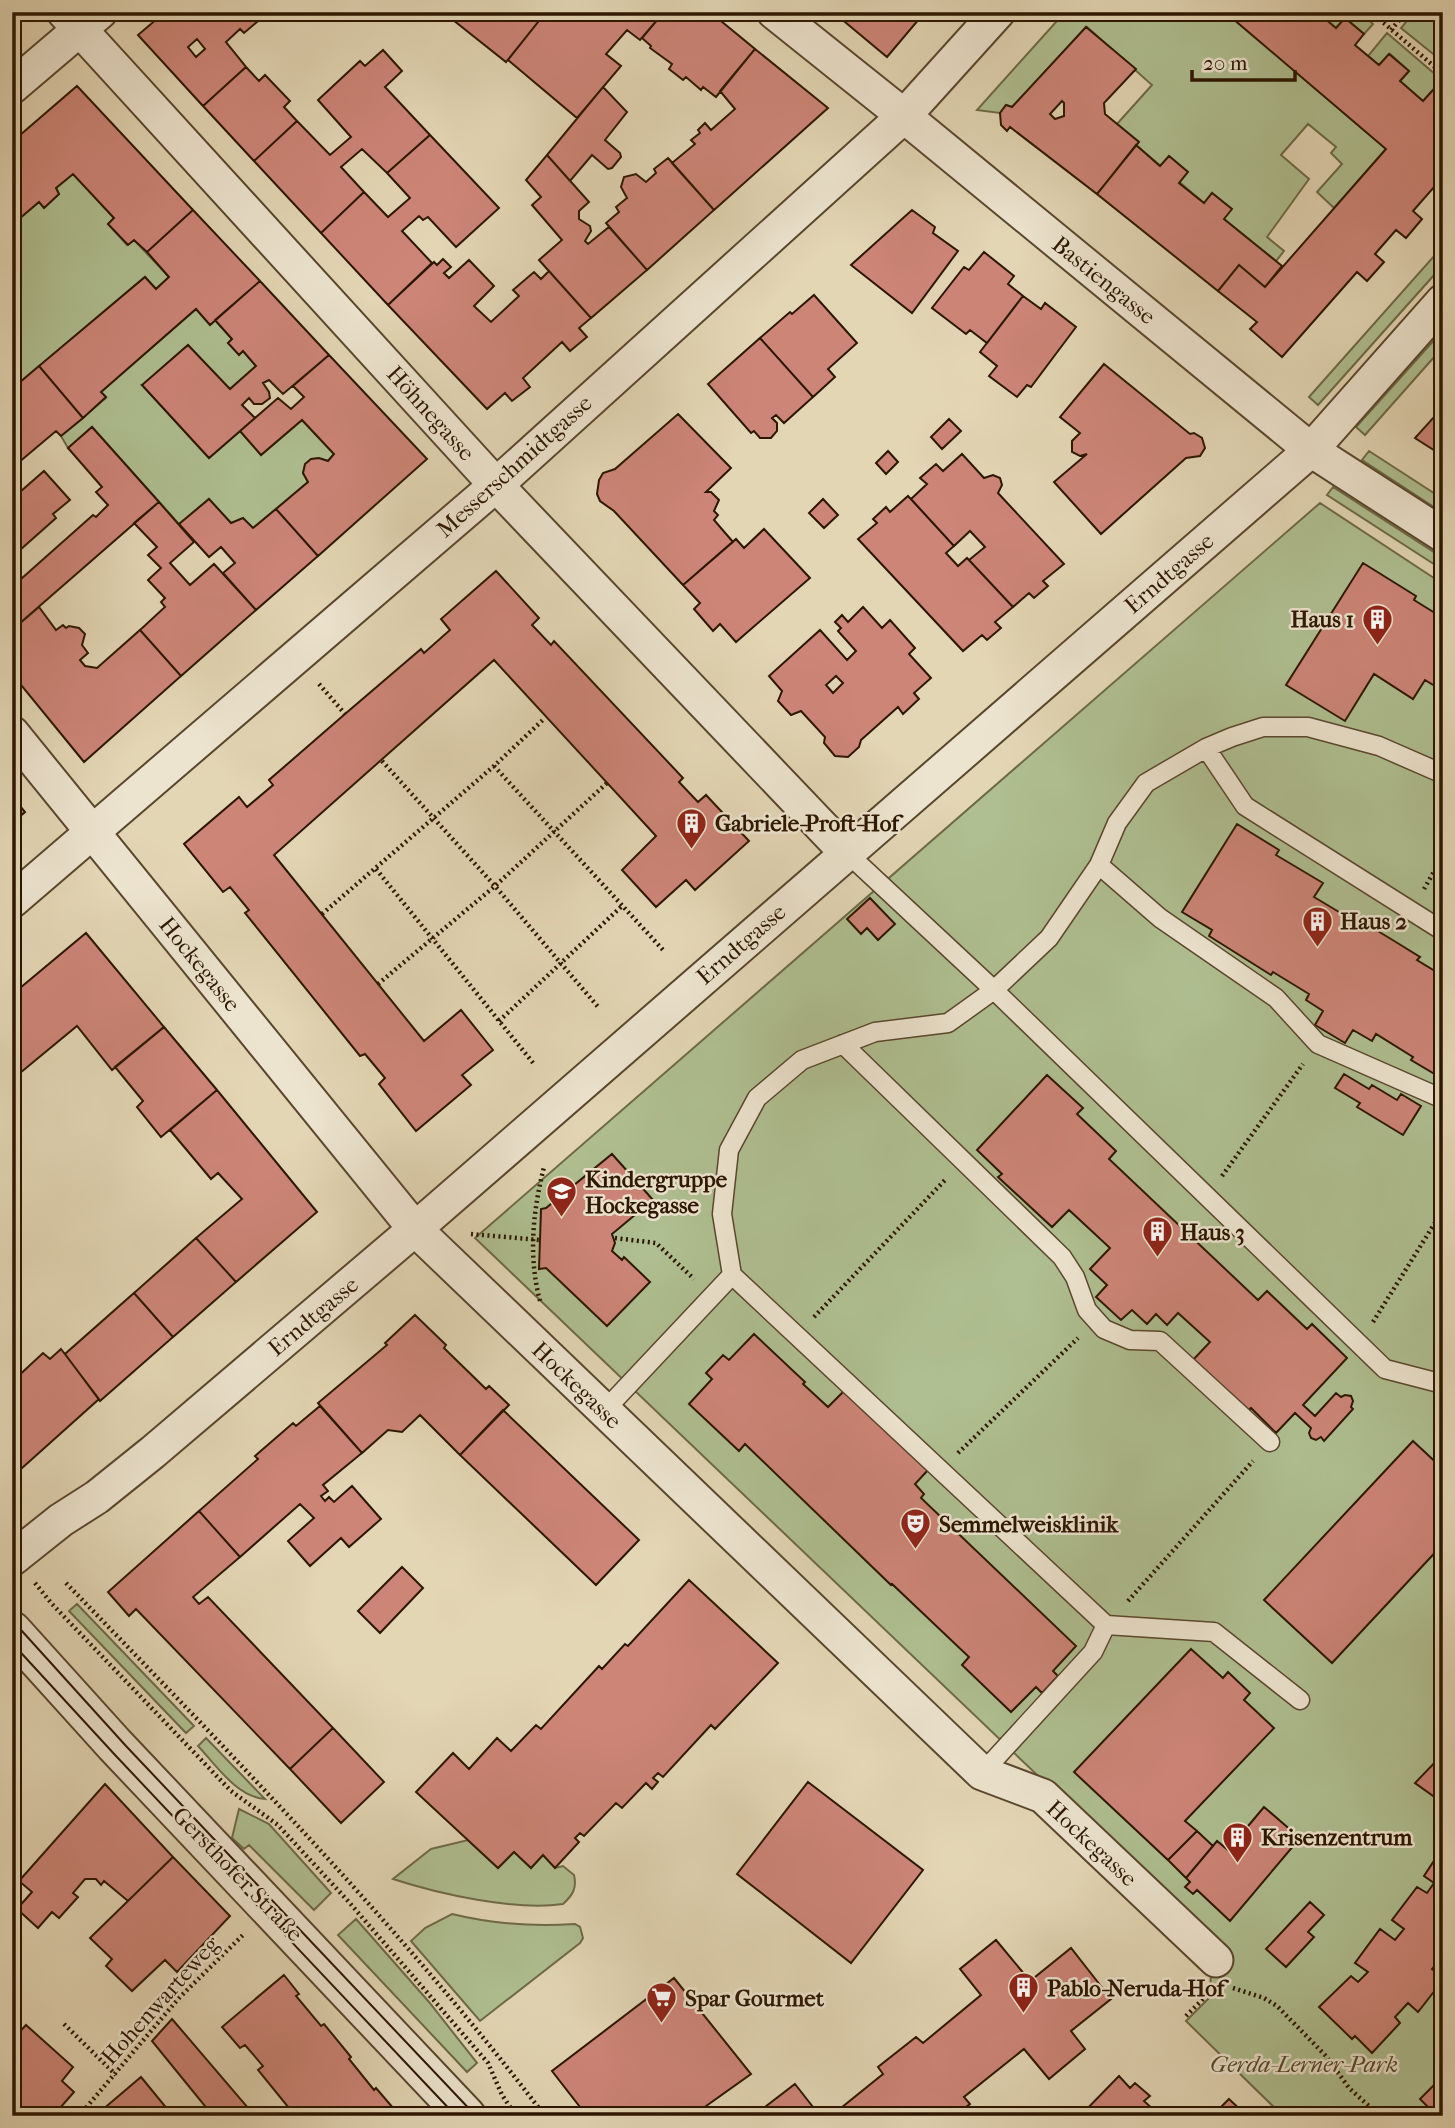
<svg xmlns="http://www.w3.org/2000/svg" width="1455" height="2128" font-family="'IM FELL French Canon',serif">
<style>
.green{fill:#afbf91;stroke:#6e6a48;stroke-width:2}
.building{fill:#cd8578;stroke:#2c1600;stroke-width:2;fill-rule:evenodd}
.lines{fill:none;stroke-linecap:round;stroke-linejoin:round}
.service-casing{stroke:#5a462d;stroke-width:21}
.minor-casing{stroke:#5a462d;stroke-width:37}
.tertiary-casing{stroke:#5a462d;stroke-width:42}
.path{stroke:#2c1600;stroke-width:4.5;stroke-dasharray:2 3.5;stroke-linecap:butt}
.service{stroke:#ede4cf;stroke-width:18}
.minor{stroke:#ede4cf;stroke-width:33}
.tertiary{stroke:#ede4cf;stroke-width:38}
.tram{stroke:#2c1600;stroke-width:2}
.labels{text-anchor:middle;stroke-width:5;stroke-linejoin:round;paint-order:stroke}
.street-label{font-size:23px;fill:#2c1600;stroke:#ede4cf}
.poi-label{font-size:23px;font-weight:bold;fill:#2c1600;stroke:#ede4cf;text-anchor:start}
.park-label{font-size:23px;font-style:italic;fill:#53492c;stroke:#ede4cf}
</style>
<rect width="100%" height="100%" fill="#e3d6b5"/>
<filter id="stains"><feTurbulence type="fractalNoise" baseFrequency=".00286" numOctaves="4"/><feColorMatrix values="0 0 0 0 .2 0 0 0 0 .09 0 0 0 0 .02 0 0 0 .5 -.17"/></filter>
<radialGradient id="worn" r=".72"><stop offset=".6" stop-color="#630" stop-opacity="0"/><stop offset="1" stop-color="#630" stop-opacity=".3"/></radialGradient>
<path class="green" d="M1065,12H1206L1209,15L1211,12H1225L1386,149L1334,208L1317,192L1342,164L1331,153L1336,147L1308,124L1281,155L1309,179L1267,237L1284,251L1276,261L1224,219L1231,209L1212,193L1204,203L1136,145L1138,142L1117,124L1152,85L1087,27L1012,107L1006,105L1000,113L977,110Z
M1317,12H1360L1373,24L1364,34L1345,18L1336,28Z
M1414,12H1443V62L1401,28Z
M1387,33L1443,81V99L1433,90L1423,101L1400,81L1409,71L1390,54L1379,65L1368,56Z
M73,174L114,218L108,224L127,245L134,240L169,277L156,289L145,277L12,389V224L39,202L45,207L59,194L56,188Z
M1443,246V265L1318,405L1309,397Z
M196,309L215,320L232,339L228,343L239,354L243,351L256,366L230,389L142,385L209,458L240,431L261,455L302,420L334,454L328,461C314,456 306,459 303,473L308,482L253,528L243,519L231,523L209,499L179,524L92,427L68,448L61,436L106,398L101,392Z
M1436,338L1443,344V347L1365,435L1356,427Z
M1369,451L1443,499V513L1362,460Z
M1333,487L1443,558V570L1327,495Z
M1320,503L1443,584V2116H1283L1186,2021L1210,1997L1212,1942L475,1238Z
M77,1604L194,1726L186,1733L69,1611Z
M206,1738L265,1799C237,1797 216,1765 198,1746Z
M239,1809L269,1824L331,1893L314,1910L249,1845L244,1849L232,1838Z
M468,1840L498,1868L514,1852L531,1868L543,1855L555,1868L563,1866L574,1875C577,1888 573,1895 563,1904C515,1911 439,1894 393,1879L431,1849Z
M452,1914C493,1924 532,1927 575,1924L580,1927L583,1938L580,1943L480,2021L411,1941L425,1928Z
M356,1919L429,2002L477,2063L467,2072L338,1935Z"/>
<path class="building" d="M165,12H261L264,16L244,33L240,29L226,42L246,67L203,106L138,35ZM197,39L205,49L196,57L188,47Z
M443,12H546L506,62Z
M546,12H664L640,40L627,30L606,54L621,66L577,118L508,60Z
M664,12H710L755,49L716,97L703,87L701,90L686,77L683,80L669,69L672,64L650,48L651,46L642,38Z
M833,12H925L887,57Z
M1225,12H1317L1336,28L1345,18L1364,34L1355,45L1379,65L1389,54L1409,71L1400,81L1423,101L1433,90L1443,99V194L1434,187L1413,211L1422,219L1406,238L1396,230L1375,254L1384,262L1367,281L1357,272L1282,357L1250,329L1257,322L1218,291L1239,265L1265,287L1386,149Z
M1086,27L1136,69L1104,103L1105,114L1139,142L1097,194L1010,127L1007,131L1001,125L1000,113L1006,105L1012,107ZM1062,101L1064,103V116L1055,119L1050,114Z
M755,49L828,108L714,210L672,163L695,144L691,140L700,133L698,130L705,123L711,130L735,109L720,91Z
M383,50L402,71L385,87L430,135L387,173L362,149L341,167L364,192L321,233L254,161L297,121L330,155L351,137L318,100L360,61L365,66Z
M246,67L259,81L265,75L290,101L284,107L297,121L254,161L203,106Z
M77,86L193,210L147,252L134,240L128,245L108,224L114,218L73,174L56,188L59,194L44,208L39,202L19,219L12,211V142Z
M603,87L627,112L605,140L620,153L621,157L612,168L608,169L592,155L570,181L547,155Z
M430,135L499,208L456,247L428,217L423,220L419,216L402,231L432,263L388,305L321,233L364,192L388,217L410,198L387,173Z
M1136,145L1160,166L1169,156L1188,172L1179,183L1204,203L1212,193L1232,209L1224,219L1282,266L1265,287L1239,265L1218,291L1097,194Z
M547,155L589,202L579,211V219L590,226L591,231L585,241L588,244L609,227L647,270L591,318L539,260L562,240L532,205L541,197L526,180Z
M668,158L714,210L647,270L606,223L619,212L616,207L627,198L621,187L624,177L636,174L646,182L656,173L654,169Z
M193,210L260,281L210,325L196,309L101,392L106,397L83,418L39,366L145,277L156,289L169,277L147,252Z
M912,210L935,227L933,233L958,251L912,313L851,265Z
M984,252L1014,276L1008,284L1023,296L987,343L970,330L966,334L932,308L964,267L969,270Z
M443,259L451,267L444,273L449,278L469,260L494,286L474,306L491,322L519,296L513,290L534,272L541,279L549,271L591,318L579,328L587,337L570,351L562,342L523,378L530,387L512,401L505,393L487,409L388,305L434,262L437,265Z
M260,281L329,355L283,394L269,380L263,383L269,392L270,398L262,404H254L249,398L242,405L255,418L209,458L142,385L188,345L230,389L256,366L243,351L239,355L228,343L232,339L215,320Z
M814,295L857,343L828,369L835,377L813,397L760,338L790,312L792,314Z
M1023,296L1041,309L1045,303L1076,327L1031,387L1027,385L1017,397L989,376L997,366L980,352Z
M760,338L813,397L784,423L776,415L772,418L777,423V431L771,438H760L754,431L751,433L708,384Z
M329,355L427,459L318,556L276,509L308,482L303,473L305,464L311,459L319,458L328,461L334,454L302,420L261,455L240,431L278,398L291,409L304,397L293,386Z
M1104,364L1190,434L1194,433L1202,438L1205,448L1200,456L1186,458L1101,534L1054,482L1087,454L1080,456L1072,452V441L1080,433L1060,417Z
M39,366L83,418L61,436L56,431L12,468V389Z
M1443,407V456L1415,438Z
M678,414L731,468L706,492H711L719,500L714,511L718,515L714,520L733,542L683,585L614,511L600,501L597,494L599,480L603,473L615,469Z
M949,419L961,431L942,449L931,437Z
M92,427L159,502L12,630V587L93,515L96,517L108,505L96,492L102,487L68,448Z
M888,451L898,462L886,474L876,463Z
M962,454L984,478L993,475L1000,478L1002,485L998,493L1064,564L1043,581L1048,586L1034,598L1029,593L1013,607L969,560L985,547L970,531L954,546L911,499L927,484L920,478L936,464L943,471Z
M44,471L70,500L53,514L56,518L20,550L12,540V499Z
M908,496L954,546L946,553L958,566L967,558L1013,607L995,622L1001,628L987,640L982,635L963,651L858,539L877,523L873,519L886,507L890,512Z
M209,499L231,523L243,518L253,528L276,509L318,556L256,610L223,573L235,563L221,547L209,557L179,524Z
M823,499L838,515L824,528L809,513Z
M159,502L194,542L170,563L190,585L214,564L256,610L181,676L140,630L165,607L161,602L165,598L148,580L161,568L148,555L157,547L134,523Z
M764,529L810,578L736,642L720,624L713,631L694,609L700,603L683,585L736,539L744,548Z
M1363,563L1416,596L1414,600L1443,618V691L1425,680L1413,699L1374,674L1345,721L1286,685Z
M496,571L539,618L532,625L551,645L554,641L683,778L679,782L698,802L706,795L749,841L695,890L686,880L656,907L622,870L656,836L494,660L274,855L424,1041L461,1010L493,1050L462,1075L471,1085L416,1131L379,1084L385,1078L365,1054L360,1056L245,913L249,910L230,887L223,892L184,844L239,797L247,807L273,785L269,780L345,714L421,649L424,653L450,630L441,619Z
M39,607L56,630L63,625L66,628L69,626L79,628L85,634L82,645L88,653L80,660L85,666L97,668L140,630L181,676L84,762L12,674V630Z
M863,607L882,628L890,620L915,648L909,654L931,678L914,693L919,699L903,714L898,707L861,740L859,747L848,757L835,756L824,743L825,737L801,711L791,715L778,701L782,691L769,676L820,630L847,660L856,651L838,631L841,628L835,622L842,615L848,622ZM836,676L843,683L833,693L826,685Z
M12,796L25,812L12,823Z
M1237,824L1279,850L1276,855L1323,883L1314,897L1354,921L1356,918L1391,939L1420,957L1417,960L1443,976V1079L1411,1060L1413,1057L1376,1034L1372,1041L1353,1030L1345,1043L1315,1025L1323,1011L1306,1000L1309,994L1273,972L1271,975L1209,936L1212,930L1182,912Z
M870,898L895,924L878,940L867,928L861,934L847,919Z
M86,933L164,1027L112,1070L77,1026L14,1078L12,990L14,993Z
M164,1027L217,1090L161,1137L137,1107L143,1101L115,1067Z
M1344,1074L1369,1089L1372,1085L1397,1100L1401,1094L1421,1106L1403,1135L1357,1107L1360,1103L1335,1088Z
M1047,1075L1083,1108L1077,1114L1116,1151L1109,1159L1258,1300L1267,1291L1307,1329L1312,1324L1347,1358L1303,1405L1315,1416L1336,1393L1341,1397L1345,1395L1351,1396L1353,1401L1351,1407L1353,1409L1324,1441L1321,1437L1316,1440L1311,1438L1309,1433L1311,1428L1295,1413L1276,1433L1251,1408L1247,1412L1192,1361L1210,1342L1178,1313L1167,1325L1156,1314L1147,1324L1132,1310L1121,1320L1096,1297L1107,1285L1090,1269L1110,1248L1069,1210L1052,1227L998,1177L1002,1174L977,1150Z
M217,1090L317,1212L236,1282L196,1238L242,1199L218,1173L211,1179L170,1130Z
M612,1154L653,1200L612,1234L615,1243L612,1251L622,1260L624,1257L650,1282L607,1326L546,1268L539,1269L540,1240L541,1209L546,1208Z
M196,1238L236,1282L173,1337L134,1293Z
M134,1293L173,1337L100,1401L65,1354Z
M415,1315L446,1345L444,1348L486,1389L489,1386L509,1405L460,1455L420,1415L402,1432L388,1430L362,1453L318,1403L387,1345L385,1343Z
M754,1334L805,1382L803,1384L828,1407L845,1390L928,1470L915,1484L924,1494L921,1498L1076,1646L1053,1671L1058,1676L1042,1693L1036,1687L1011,1712L962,1665L969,1657L892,1584L891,1585L745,1444L739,1451L689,1404L712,1379L706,1373L723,1355L729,1360Z
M61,1349L99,1399L12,1477V1376L15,1379L43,1353L50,1359Z
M320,1406L362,1453L323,1485L328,1491L321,1496L325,1501L329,1497L334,1502L352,1486L381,1519L349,1547L341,1538L310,1566L288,1541L314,1518L300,1504L240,1557L199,1511L258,1459L255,1456L293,1423L296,1426Z
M503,1410L639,1540L596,1585L460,1455Z
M1413,1441L1443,1469V1544L1332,1663L1264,1600Z
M199,1511L240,1557L193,1597L199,1604L208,1597L333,1728L290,1769L136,1609L129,1616L108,1592Z
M402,1567L423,1588L380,1633L358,1611Z
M689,1580L778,1663L715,1729L711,1725L663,1777L658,1773L653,1778L658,1782L652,1789L646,1783L622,1808L616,1803L584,1836L580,1833L575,1838L579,1842L555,1868L543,1855L531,1868L514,1852L498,1868L416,1792L453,1753L469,1769L497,1738L511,1751L536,1725L541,1729L599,1666L602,1669L625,1644L628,1646Z
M1191,1649L1223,1678L1228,1672L1250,1693L1244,1700L1274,1728L1185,1821L1197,1831L1168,1860L1074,1772Z
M333,1728L384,1782L341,1823L290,1769Z
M1443,1754V1803L1415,1783Z
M808,1782L923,1870L851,1963L737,1874Z
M105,1784L173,1857L128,1901L104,1881L101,1885L96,1879H85L73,1893L78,1897L59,1918L52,1912L38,1928L17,1909L32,1892L19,1881Z
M1264,1807L1300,1838L1230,1921L1197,1890L1193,1894L1185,1887L1190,1882L1186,1878L1217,1841L1228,1850Z
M1197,1831L1213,1846L1186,1878L1168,1860Z
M1443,1847V1959L1441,1958L1432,1969L1443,1978V1980L1418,2012L1408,2003L1395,2017L1400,2023L1372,2053L1355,2036L1352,2039L1319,2007L1351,1976L1358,1982L1368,1972L1355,1963L1380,1929L1395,1940L1404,1929L1392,1920L1417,1887L1427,1893L1434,1883L1424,1876Z
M173,1857L230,1916L177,1972L165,1960L132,1991L106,1966L112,1959L90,1938Z
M1310,1902L1324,1915L1308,1932L1314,1937L1286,1967L1266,1949Z
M996,1940L1030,1981L1071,1948L1111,1999L1071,2031L1085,2049L1049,2079L1024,2049L964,2097L970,2104L954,2116H831L883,2074L878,2067L916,2037L923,2043L981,1995L960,1969Z
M284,1975L299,1994L296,1996L321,2026L324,2024L351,2057L349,2059L374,2090L376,2088L400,2116H304L298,2109L293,2113L258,2070L263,2066L245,2045L240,2048L222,2027Z
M674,1978L751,2074L692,2116H587L552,2071Z
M172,2019L255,2116H213L152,2041Z
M26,2025L73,2067L62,2081L74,2092L53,2116H12V2040Z
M1119,2076L1130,2088L1135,2083L1150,2096L1144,2101L1155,2111L1150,2116H1080Z
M1443,2076V2116H1437L1420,2099Z
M141,2077L173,2116H95Z
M795,2084L820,2116H759L757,2113Z
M1229,2099L1247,2116H1212Z"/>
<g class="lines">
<defs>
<path id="service" d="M1206,748L1245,806L1443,931
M1443,774L1379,746L1308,727H1263L1232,737L1206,748L1146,783L1117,823L1099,865L1160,918L1276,998L1318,1044L1443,1099
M846,852L994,990L1385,1369L1443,1384
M1099,865L1049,938L994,990L948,1023L875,1032L802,1060L757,1098L729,1150L722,1214L732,1275L1106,1625L1214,1632L1300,1700
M843,1044L1062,1257L1075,1277L1087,1310L1104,1329L1130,1340L1160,1341L1270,1442
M604,1411L732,1275
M982,1773L1093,1652L1106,1625"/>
<path id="minor" d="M64,12L496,485L846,852
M774,12L904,116L1311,450L1443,535
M12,87L100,12
M12,733L415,1229L982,1773L1043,1796L1216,1960
M12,901L496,485L904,116L998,12
M12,1559L61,1520L97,1497L153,1452L415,1229L1311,450L1443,301"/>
<path id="tertiary" d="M12,1631L115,1745L466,2116"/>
</defs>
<use href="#service" class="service-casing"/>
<use href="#minor" class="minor-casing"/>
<use href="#tertiary" class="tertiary-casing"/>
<path class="path" d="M1371,12L1443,74
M1391,30L1406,12
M319,684L345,714
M382,761L495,886L599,1008
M494,766L664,951
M376,869L534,1064
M1424,889L1443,856
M322,914L494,766L545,718
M378,984L495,886L607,783
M499,1021L623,905
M1222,1176L1303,1064
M471,1234L540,1240
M615,1238L656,1243L694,1279
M540,1301C528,1256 533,1211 544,1167
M814,1317L946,1179
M1373,1322L1443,1210
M958,1453L1078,1338
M35,1583L52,1604L231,1791L278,1825L348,1901L488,2063L502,2095L516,2116
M66,1583C232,1755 400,1926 545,2116
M1128,1601L1253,1461
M1233,1988L1264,1998L1277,2006L1326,2056L1349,2088L1380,2116
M1186,2016L1210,1992
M64,2024L116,2075
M79,2116L179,1998L245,1933"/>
<use href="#service" class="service"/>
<use href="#minor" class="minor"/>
<use href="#tertiary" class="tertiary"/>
<path class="tram" d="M12,1620L126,1746L476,2116
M12,1643L116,1756L456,2116"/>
</g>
<defs>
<symbol id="building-pin" viewBox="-11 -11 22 30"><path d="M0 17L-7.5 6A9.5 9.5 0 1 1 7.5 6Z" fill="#8f2418" stroke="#ede4cf"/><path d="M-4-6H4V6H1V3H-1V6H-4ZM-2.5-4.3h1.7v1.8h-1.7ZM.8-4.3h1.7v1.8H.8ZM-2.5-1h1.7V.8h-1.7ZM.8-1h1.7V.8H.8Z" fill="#fff"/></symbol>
<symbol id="school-pin" viewBox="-11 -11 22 30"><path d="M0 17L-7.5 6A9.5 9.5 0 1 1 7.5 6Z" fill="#8f2418" stroke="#ede4cf"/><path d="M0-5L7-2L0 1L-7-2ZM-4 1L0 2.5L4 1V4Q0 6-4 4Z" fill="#fff"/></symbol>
<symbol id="theatre-pin" viewBox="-11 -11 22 30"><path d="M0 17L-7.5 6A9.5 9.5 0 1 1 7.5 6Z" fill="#8f2418" stroke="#ede4cf"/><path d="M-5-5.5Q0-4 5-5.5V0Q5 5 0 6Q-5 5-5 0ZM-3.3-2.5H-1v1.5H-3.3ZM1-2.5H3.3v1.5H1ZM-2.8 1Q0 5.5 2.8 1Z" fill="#fff"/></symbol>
<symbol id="supermarket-pin" viewBox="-11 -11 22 30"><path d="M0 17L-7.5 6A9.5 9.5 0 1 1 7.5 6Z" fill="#8f2418" stroke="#ede4cf"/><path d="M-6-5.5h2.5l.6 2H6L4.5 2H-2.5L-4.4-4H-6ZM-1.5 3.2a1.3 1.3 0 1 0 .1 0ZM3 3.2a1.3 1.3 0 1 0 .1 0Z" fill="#fff"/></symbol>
</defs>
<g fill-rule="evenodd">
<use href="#building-pin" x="1360" y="602" width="35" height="47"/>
<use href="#building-pin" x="674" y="806" width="35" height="47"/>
<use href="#building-pin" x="1300" y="904" width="35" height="47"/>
<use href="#school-pin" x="544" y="1174" width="35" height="47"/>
<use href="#building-pin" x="1140" y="1214" width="35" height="47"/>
<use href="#theatre-pin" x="898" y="1506" width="35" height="47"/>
<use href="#building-pin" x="1220" y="1820" width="35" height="47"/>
<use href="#building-pin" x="1006" y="1970" width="35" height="47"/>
<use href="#supermarket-pin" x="644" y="1980" width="35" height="47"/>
</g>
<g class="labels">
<g class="street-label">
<text transform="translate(1104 280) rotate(39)" y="8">Bastiengasse</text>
<text transform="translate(431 413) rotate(48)" y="8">Höhnegasse</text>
<text transform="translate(514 466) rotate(-42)" y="8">Messerschmidtgasse</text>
<text transform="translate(1169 573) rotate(-41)" y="8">Erndtgasse</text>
<text transform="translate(741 944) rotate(-41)" y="8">Erndtgasse</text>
<text transform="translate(200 964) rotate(51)" y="8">Hockegasse</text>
<text transform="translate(313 1316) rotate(-40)" y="8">Erndtgasse</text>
<text transform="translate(577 1385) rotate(44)" y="8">Hockegasse</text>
<text transform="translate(1092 1843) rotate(43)" y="8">Hockegasse</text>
<text transform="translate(238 1874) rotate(46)" y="8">Gersthofer Straße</text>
<text transform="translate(160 2000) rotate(-48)" y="8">Hohenwarteweg</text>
</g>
<g class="poi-label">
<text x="1354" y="627" text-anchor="end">Haus 1</text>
<text x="715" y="831">Gabriele-Proft-Hof</text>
<text x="1340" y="929">Haus 2</text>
<text x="585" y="1187">Kindergruppe<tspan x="585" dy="26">Hockegasse</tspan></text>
<text x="1180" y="1240">Haus 3</text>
<text x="939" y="1532">Semmelweisklinik</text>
<text x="1261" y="1845">Krisenzentrum</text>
<text x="1047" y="1996">Pablo-Neruda-Hof</text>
<text x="685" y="2006">Spar Gourmet</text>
</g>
<g class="park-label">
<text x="1304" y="2072">Gerda-Lerner-Park</text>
</g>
</g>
<rect width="1455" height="2128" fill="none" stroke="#e3d6b5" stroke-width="42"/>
<rect x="14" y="14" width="1427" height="2100" fill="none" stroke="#2c1600" stroke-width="3.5"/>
<rect x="21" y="21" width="1413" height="2086" fill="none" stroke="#2c1600" stroke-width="2"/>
<path d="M1192 70v10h103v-10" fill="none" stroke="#2c1600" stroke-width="3.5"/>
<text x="1203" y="70" font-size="21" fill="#2c1600" stroke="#ede4cf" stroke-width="5" paint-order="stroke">20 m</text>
<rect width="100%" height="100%" filter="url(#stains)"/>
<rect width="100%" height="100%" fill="url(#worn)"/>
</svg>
